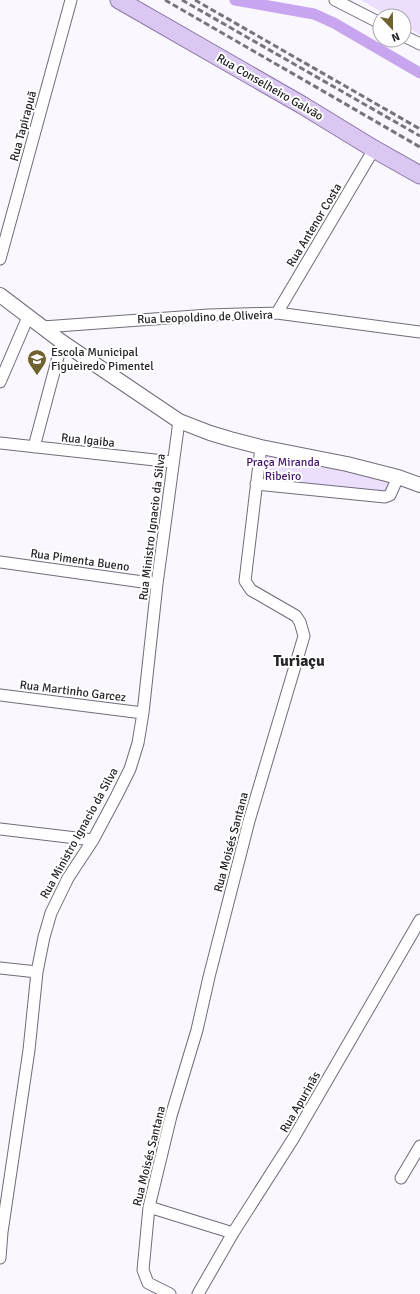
<svg xmlns="http://www.w3.org/2000/svg" width="420" height="1294" font-family="Signika,sans-serif">
<style>
.green{fill:#ecdffd}
.lines{fill:none;stroke-linecap:round;stroke-linejoin:round}
.canal{stroke:#c7a6ef;stroke-width:11}
.minor-casing{stroke:#726c7a;stroke-width:13}
.tertiary-casing{stroke:#726c7a;stroke-width:16}
.primary-casing{stroke:#8c77a6;stroke-width:19}
.minor{stroke:#fff;stroke-width:11}
.tertiary{stroke:#fff;stroke-width:14}
.primary{stroke:#dbc8f2;stroke-width:17}
.rail{stroke:#77757a;stroke-width:3;stroke-dasharray:6 3;stroke-linecap:butt}
.labels{text-anchor:middle;stroke-width:4;stroke-linejoin:round;paint-order:stroke}
.street-label{font-size:12px;fill:#262429;stroke:#fff}
.poi-label{font-size:12px;fill:#262429;stroke:#fff;text-anchor:start}
.park-label{font-size:12px;fill:#431569;stroke:#fff}
.district-label{font-size:16px;font-weight:bold;fill:#262429;stroke:#fff}
</style>
<rect width="100%" height="100%" fill="#faf7fe"/>
<path class="green" d="M361,0H420V35L404,25V16H388Z
M268,451L391,482L388,495L262,482Z"/>
<g class="lines">
<path class="canal" d="M235,0L314,14L334,23L420,73"/>
<defs>
<path id="minor" d="M335,0L380,23
M404,36L420,44
M0,259L71,0
M277,313L374,149
M43,327L209,315L277,313L420,332
M0,382L28,317
M0,443L173,462
M34,447L62,342
M256,484L385,497L390,495L398,477
M0,562L157,584
M0,695L143,713
M0,829L93,840
M0,968L37,972
M401,1178L420,1146
M149,1207L233,1233
M0,1258L2,1232L29,1050L37,972L44,937L51,913L68,878L93,840L116,797L130,769L138,743L143,713L157,584L179,421
M170,1294L148,1283L143,1270L149,1207L171,1116L197,1030L209,977L249,821L304,636L300,622L296,616L251,590L245,581L261,447
M198,1294L233,1233L293,1139L420,920"/>
<path id="tertiary" d="M0,295L62,342L179,421L210,433L230,439L261,447L347,464L398,477L420,485"/>
<path id="primary" d="M119,0L302,105L374,149L420,175"/>
</defs>
<use href="#minor" class="minor-casing"/>
<use href="#tertiary" class="tertiary-casing"/>
<use href="#primary" class="primary-casing"/>
<use href="#minor" class="minor"/>
<use href="#tertiary" class="tertiary"/>
<use href="#primary" class="primary"/>
<path class="rail" d="M165,0L420,147
M182,0L420,136
M195,0L420,129"/>
</g>
<defs>
<symbol id="school-pin" viewBox="-11 -11 22 30"><path d="M0 17L-7.5 6A9.5 9.5 0 1 1 7.5 6Z" fill="#6f622f" stroke="#fff"/><path d="M0-5L7-2L0 1L-7-2ZM-4 1L0 2.5L4 1V4Q0 6-4 4Z" fill="#fff"/></symbol>
</defs>
<g fill-rule="evenodd">
<use href="#school-pin" x="26" y="348" width="22" height="30"/>
</g>
<g class="labels">
<g class="street-label">
<text transform="translate(270 87) rotate(30)" y="4">Rua Conselheiro Galvão</text>
<text transform="translate(23 126) rotate(-75)" y="4">Rua Tapirapuã</text>
<text transform="translate(314 225) rotate(-59)" y="4">Rua Antenor Costa</text>
<text transform="translate(205 317) rotate(-2)" y="4">Rua Leopoldino de Oliveira</text>
<text transform="translate(88 440) rotate(6)" y="4">Rua Igaiba</text>
<text transform="translate(152 527) rotate(-83)" y="4">Rua Ministro Ignacio da Silva</text>
<text transform="translate(80 560) rotate(8)" y="4">Rua Pimenta Bueno</text>
<text transform="translate(73 691) rotate(7)" y="4">Rua Martinho Garcez</text>
<text transform="translate(79 833) rotate(-61)" y="4">Rua Ministro Ignacio da Silva</text>
<text transform="translate(231 842) rotate(-75)" y="4">Rua Moisés Santana</text>
<text transform="translate(300 1102) rotate(-60)" y="4">Rua Apurinãs</text>
<text transform="translate(149 1156) rotate(-76)" y="4">Rua Moisés Santana</text>
</g>
<g class="poi-label">
<text x="51" y="356">Escola Municipal<tspan x="51" dy="14">Figueiredo Pimentel</tspan></text>
</g>
<g class="park-label">
<text x="283" y="466">Praça Miranda<tspan x="283" dy="14">Ribeiro</tspan></text>
</g>
<g class="district-label">
<text x="299" y="666">Turiaçu</text>
</g>
</g>
<g transform="translate(392 28) rotate(158)"><circle r="19" fill="#ffffff" stroke="#a8a7a9"/>
<path d="M0-3L7 15L0 10L-7 15Z" fill="#6f622f"/>
<text y="-6" font-size="11" font-weight="bold" text-anchor="middle" fill="#262429">N</text>
</g>
</svg>
